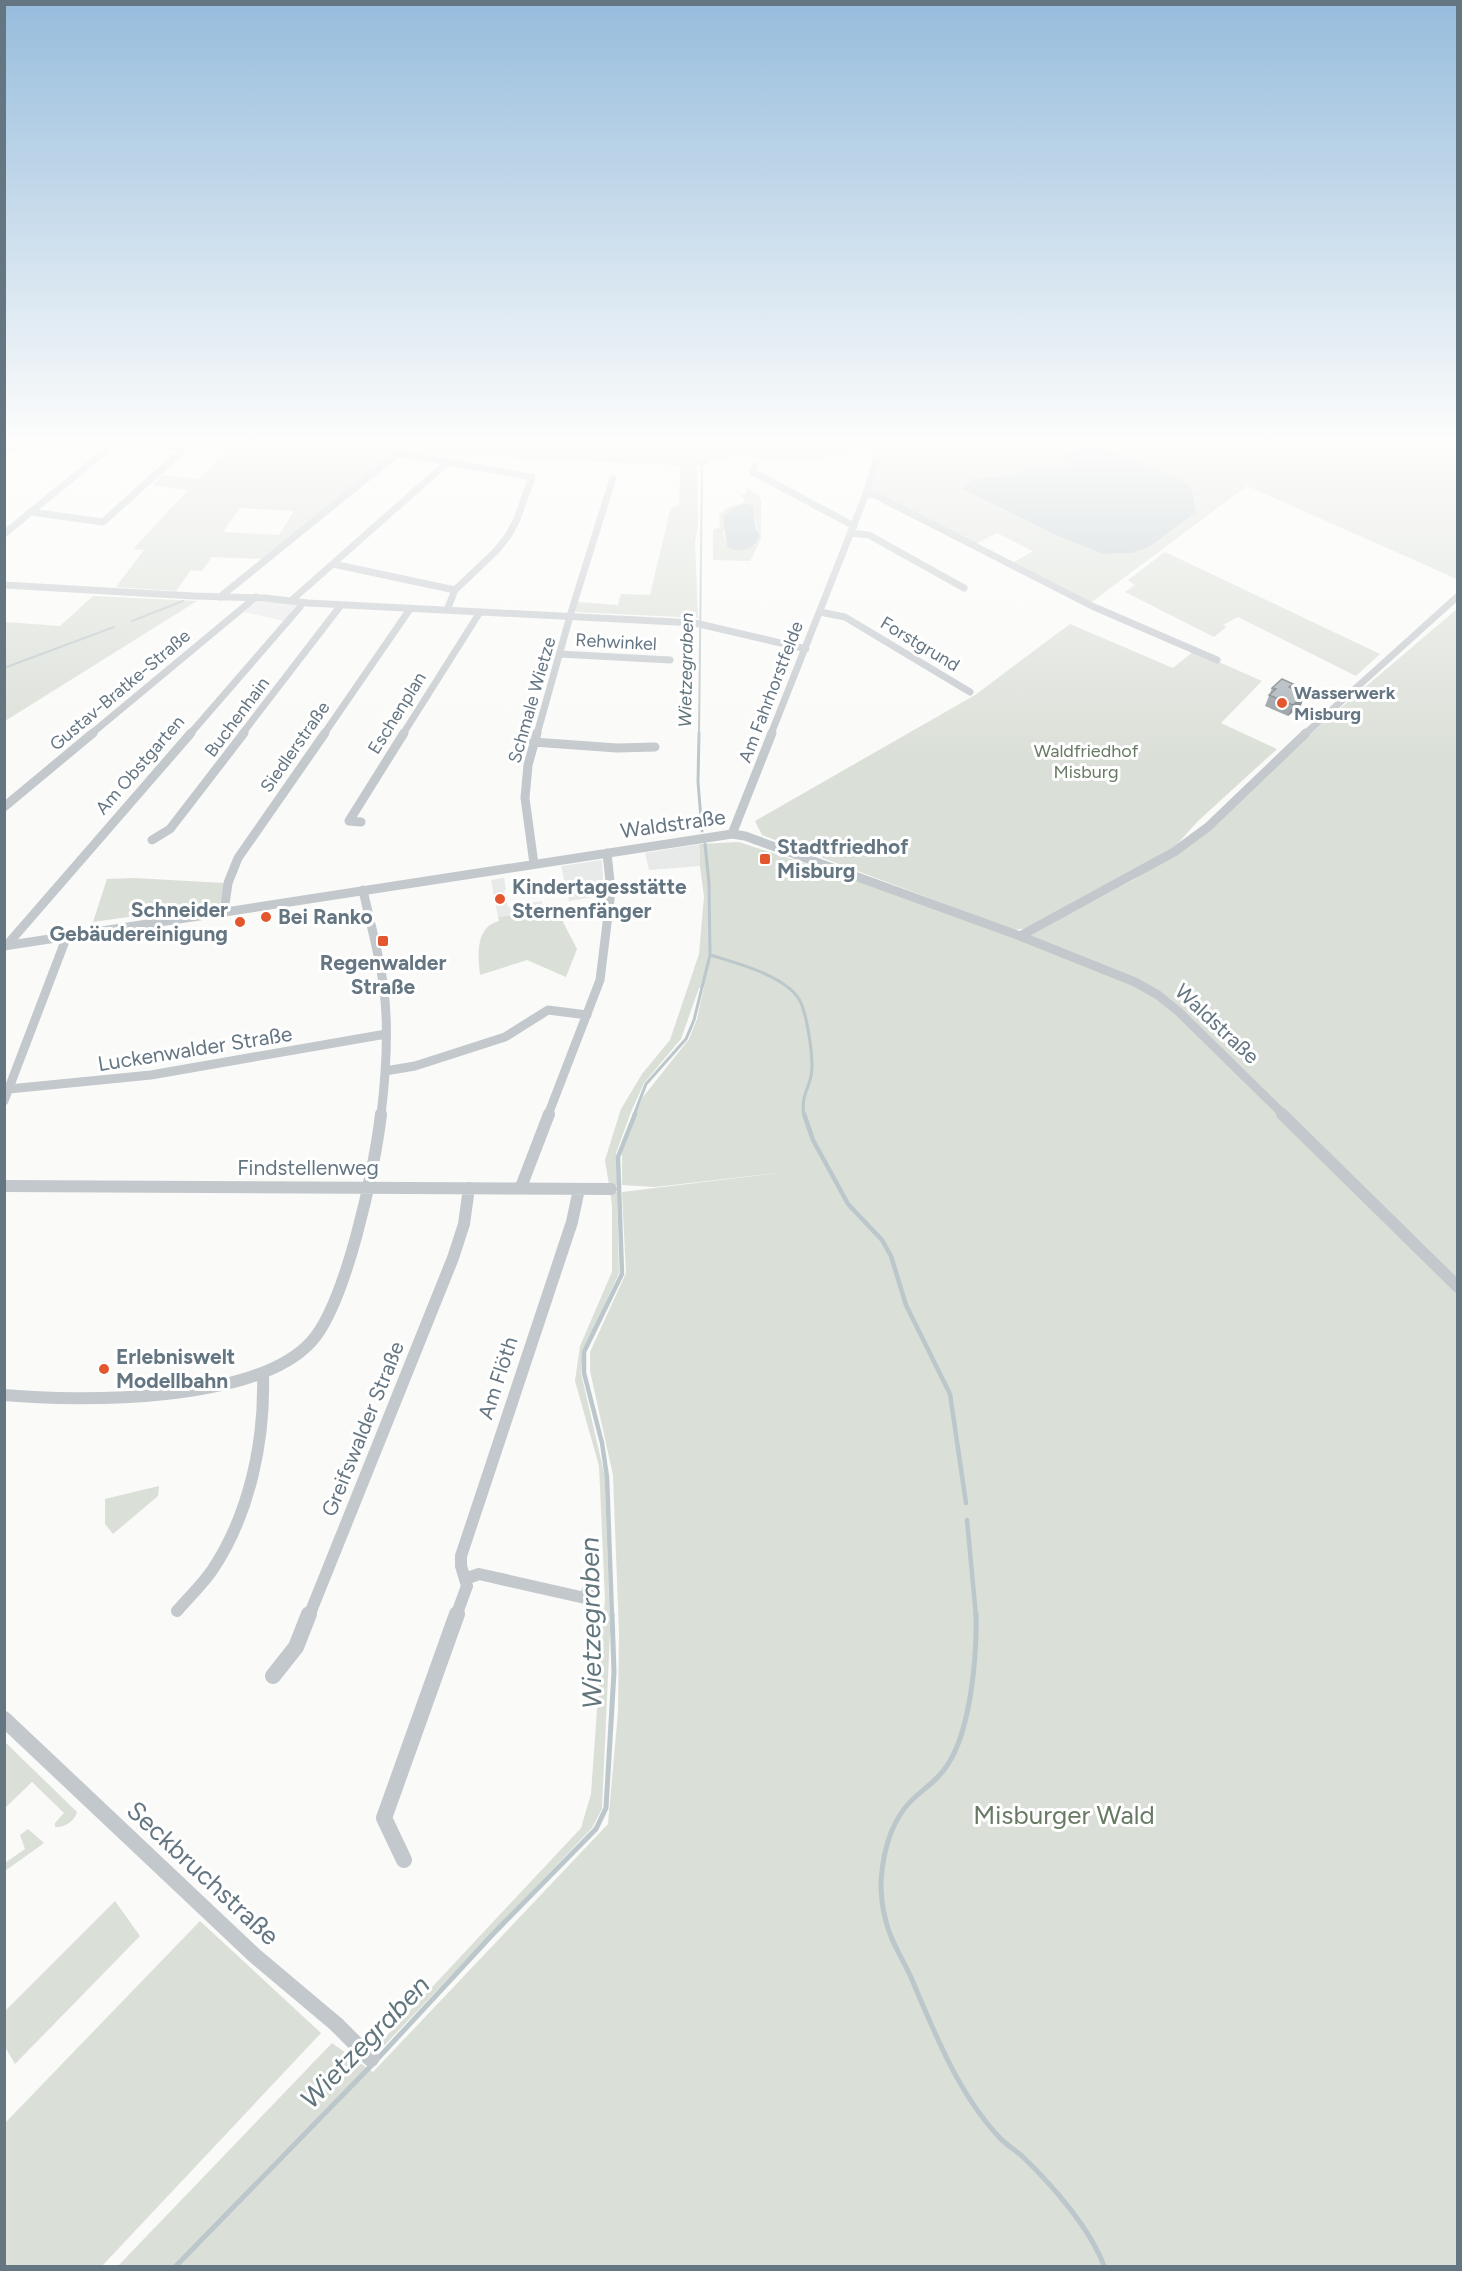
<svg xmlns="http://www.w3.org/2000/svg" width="1462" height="2271" font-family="Figtree,sans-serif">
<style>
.built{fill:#e8e9e9}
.green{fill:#dadfd7;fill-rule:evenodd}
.water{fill:#bbc7cb}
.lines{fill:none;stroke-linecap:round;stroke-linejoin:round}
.stream-far3{stroke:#bbc7cb;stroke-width:2}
.stream-far2{stroke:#bbc7cb;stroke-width:3}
.stream-far1{stroke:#bbc7cb;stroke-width:4.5}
.stream{stroke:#bbc7cb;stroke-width:5}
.street-far3{stroke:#c3c8cc;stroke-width:7}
.street-far2{stroke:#c3c8cc;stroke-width:9}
.street-far1{stroke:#c3c8cc;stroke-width:12}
.street{stroke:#c3c8cc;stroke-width:16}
.wall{fill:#929a9f}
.shaded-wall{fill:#777d82}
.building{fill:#aab3b9;stroke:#777d82;stroke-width:1.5}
.poi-dot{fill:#e4572e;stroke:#fff;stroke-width:2}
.labels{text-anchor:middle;stroke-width:6;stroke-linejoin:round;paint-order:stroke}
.far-street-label{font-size:18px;fill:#657683;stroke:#fff}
.far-water-label{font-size:18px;font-style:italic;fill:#60757c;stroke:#fff}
.far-poi-label{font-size:18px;font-weight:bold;fill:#657683;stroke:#fff;text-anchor:start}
.far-park-label{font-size:18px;fill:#687a64;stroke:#fff}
.street-label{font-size:21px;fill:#657683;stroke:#fff}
.poi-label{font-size:21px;font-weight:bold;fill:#657683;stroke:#fff;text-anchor:start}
.near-park-label{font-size:26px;fill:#687a64;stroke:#fff}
.near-street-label{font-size:26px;fill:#657683;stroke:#fff}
.near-water-label{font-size:27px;font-style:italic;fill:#60757c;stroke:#fff}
</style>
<rect width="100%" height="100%" fill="#fafaf8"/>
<path class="built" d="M260,602L270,601L297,604L284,621L244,612L255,603Z
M700,844V866L649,870L645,853Z
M602,860L604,895L569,901L561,866Z
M504,878L506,890H504L508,907L542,901L543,910L498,917L491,880Z"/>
<path class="green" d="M232,443H1457V579L1247,486L1089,604L1012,563L1033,551L997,533L975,544L870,490L878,452C855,446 833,457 810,460C799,462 788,461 777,460C761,459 715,451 706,466H695L697,470L698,525L695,542L698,618L577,612L574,610L577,602L618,605L621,594L650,595L671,507L679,506L680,466L670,465L398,452L266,559L212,557L202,571L191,570L176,591L116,587L144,550L133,549L188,490L152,485L163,475L199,479ZM1092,444L1146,464L1188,484L1193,496L1191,515L1149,547L1133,553L1103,554L1057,536L961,488L975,478L1008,476L1036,466L1069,467L1070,466L1063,460ZM240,508L294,511L279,535L223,532Z
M746,488L759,496L761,500V539L750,561L713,560V530L720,527L719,514L729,507L745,502L741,495L746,494ZM745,503L753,508L758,533L750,548C743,552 734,552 727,547L723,532L735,507Z
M1165,552L1380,654L1356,676L1238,617L1223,625L1226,627L1214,637L1125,592L1135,585L1128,580Z
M93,596L197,601L5,721V622L60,626Z
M1457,609V2266H118L332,2043L373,2072L608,1824L618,1712L619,1633L613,1475L590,1371V1352L626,1273L622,1192L786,1172L655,1187L622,1185V1151L625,1137L643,1097L689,1039L697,1019L704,987L699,988L681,1039L644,1083L631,1112L616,1153L617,1185H609L605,1160L621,1109L642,1074L670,1040L699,954L704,897L700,866V844L739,842L862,882L1022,939L1133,880L1211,830L1298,744Z
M1070,624L1173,668L1194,651L1262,681L1221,723L1277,749L1198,821L1171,851L1028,928L1014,930L762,835L755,821L975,695Z
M134,878L224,883L220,904L93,922L107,879Z
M570,906L563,922L577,949L566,977L527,960L480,975C478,956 475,927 499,921L498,917Z
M610,1191L617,1192L619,1273L583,1352L581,1373L605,1477L610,1632L602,1809L592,1828L380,2050L377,2046L581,1828L591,1794L605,1598L599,1466L575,1381L580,1346L612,1272V1205Z
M159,1486L158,1496L113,1534L105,1524V1499Z
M5,1742L77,1812C75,1821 64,1828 55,1827V1823L64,1813L32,1782L5,1808Z
M28,1829L44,1843L5,1871V1863L25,1849L20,1835Z
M115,1901L140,1936L15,2064L5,2047V2011Z
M200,1921L321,2033L102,2266H5V2123Z"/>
<path class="water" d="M1092,444C1105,448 1182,477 1189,485C1194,492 1194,503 1196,512L1149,547L1133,553L1103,554L1057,536L961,488L975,478L1008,476L1036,466L1069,467L1070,466L1062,457Z
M745,503L751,505L753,508L756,529L760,536C753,550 741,555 727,547L723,517L735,507Z"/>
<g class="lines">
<path class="stream-far3" d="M132,621L183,601
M4,668L114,627
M699,734L702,469L703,462L716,451L720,443"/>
<path class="stream-far2" d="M699,733L698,782L702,831
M710,955C736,963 784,975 799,999C807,1013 812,1050 812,1067C812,1087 800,1093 804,1115
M634,1115L646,1084L686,1039L694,1020L710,955L709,883L705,844"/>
<path class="stream-far1" d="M804,1114L813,1140L848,1204L882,1240L891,1256L906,1305L950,1394L966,1503
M967,1520L976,1616
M612,1616L607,1477L602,1443L584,1373V1352L622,1274L618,1157L635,1114"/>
<path class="stream" d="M976,1614C977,1655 971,1729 948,1764C940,1778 925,1788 913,1799C891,1820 883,1852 881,1881C881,1893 882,1906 885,1917C889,1938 901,1956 910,1975C934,2031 957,2092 999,2137C1006,2145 1016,2150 1024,2158C1052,2185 1090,2228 1104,2266
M176,2266L369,2068L493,1934L596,1829L606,1808L614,1672L612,1614"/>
<path class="street-far3" d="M141,443L178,447L189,443
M4,453L18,443
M755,466L753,472L854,526
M866,494L875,495L1092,606L1217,660
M31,512L103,522L184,449L182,446
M851,533L869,535L964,588
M4,534L115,443
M333,564L455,590
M4,585L193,596L265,598L308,603L695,623L806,649
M220,597L398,453L532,477L517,519L508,536L496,551L455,590L447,610
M293,599L448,462
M820,612L845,617L970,692
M560,654L670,660
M91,734L256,597
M190,734L300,607
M242,734L341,605
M324,734L410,609
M403,734L480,612
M537,734L570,616L613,478
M771,734L866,494L876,460
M1305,734L1458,596"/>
<path class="street-far2" d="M533,742L617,748L655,747
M4,807L93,733
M361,822L349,821L404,733
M732,834L772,733
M152,840L170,829L244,733
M534,864L525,798L528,765L537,733
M363,890C370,923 380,956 384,990C389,1032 386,1074 381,1115
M224,911L228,883L238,858L325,733
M1020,936L1174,852L1208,827L1306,733
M7,945L191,733
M4,946L732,834L745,836L1020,936L1135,982L1158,995L1179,1012L1284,1115
M385,1071L415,1066L505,1037L548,1010L587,1015
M9,1089L151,1075L386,1034
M4,1101L67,936
M548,1115L600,980L611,891L607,853"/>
<path class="street-far1" d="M1282,1114L1458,1287
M4,1186L611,1189
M521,1187L549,1114
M4,1395C81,1402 255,1403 311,1342C346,1304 375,1168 381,1114
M465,1579L479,1574L585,1598L588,1590
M177,1611C189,1597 203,1584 213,1569C250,1513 265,1440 263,1374
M309,1616L453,1258L464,1224L469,1188
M456,1616L467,1586L461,1566V1556L572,1222L579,1189"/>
<path class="street" d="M273,1676L296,1647L309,1614
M4,1719L254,1955L336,2024L371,2059
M404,1860L384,1818L457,1614"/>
</g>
<path class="wall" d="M1293,684L1291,688L1305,694L1301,705L1288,716L1265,706L1272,688Z"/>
<path class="shaded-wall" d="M1305,694L1301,705L1288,716L1293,705Z"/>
<path class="building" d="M1282,679L1293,684L1289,687L1305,694L1293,705L1269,695L1276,689L1272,688Z"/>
<linearGradient id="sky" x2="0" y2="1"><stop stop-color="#96bcdc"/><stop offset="0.58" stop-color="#fdfdfc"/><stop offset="1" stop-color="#fdfdfc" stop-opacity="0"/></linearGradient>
<rect width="1462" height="761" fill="url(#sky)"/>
<g class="poi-dot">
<circle cx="1282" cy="703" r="6"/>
<rect x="759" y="853" width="12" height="12" rx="3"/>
<circle cx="500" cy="899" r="6"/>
<circle cx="266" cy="917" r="6"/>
<circle cx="240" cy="922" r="6"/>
<rect x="377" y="935" width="12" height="12" rx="3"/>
<circle cx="104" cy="1369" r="6"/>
</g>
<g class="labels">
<g class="far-street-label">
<text transform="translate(616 642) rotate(3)" y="6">Rehwinkel</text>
<text transform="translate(920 644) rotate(31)" y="6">Forstgrund</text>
<text transform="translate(120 690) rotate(-40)" y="6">Gustav-Bratke-Straße</text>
<text transform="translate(771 692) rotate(-69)" y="6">Am Fahrhorstfelde</text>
<text transform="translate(532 700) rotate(-74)" y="6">Schmale Wietze</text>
<text transform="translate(397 713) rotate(-58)" y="6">Eschenplan</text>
<text transform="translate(237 717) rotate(-53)" y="6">Buchenhain</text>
<text transform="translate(295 747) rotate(-55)" y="6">Siedlerstraße</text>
<text transform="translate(140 765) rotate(-49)" y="6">Am Obstgarten</text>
</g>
<g class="far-water-label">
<text transform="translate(686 670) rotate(-89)" y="6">Wietzegraben</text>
</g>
<g class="far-poi-label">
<text x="1294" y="699">Wasserwerk<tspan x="1294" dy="21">Misburg</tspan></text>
</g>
<g class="far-park-label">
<text x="1086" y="757">Waldfriedhof<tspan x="1086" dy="21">Misburg</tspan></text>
</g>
<g class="street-label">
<text transform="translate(673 824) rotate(-8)" y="7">Waldstraße</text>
<text transform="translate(1217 1024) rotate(43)" y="7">Waldstraße</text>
<text transform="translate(195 1049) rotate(-9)" y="7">Luckenwalder Straße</text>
<text x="308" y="1175">Findstellenweg</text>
<text transform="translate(498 1378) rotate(-72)" y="7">Am Flöth</text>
<text transform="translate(363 1429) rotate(-68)" y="7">Greifswalder Straße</text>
</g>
<g class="poi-label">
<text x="777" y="854">Stadtfriedhof<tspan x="777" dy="24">Misburg</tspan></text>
<text x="512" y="894">Kindertagesstätte<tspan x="512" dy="24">Sternenfänger</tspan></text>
<text x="228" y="917" text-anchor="end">Schneider<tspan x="228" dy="24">Gebäudereinigung</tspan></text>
<text x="278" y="924">Bei Ranko</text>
<text x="383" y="970" text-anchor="middle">Regenwalder<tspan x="383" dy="24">Straße</tspan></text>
<text x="116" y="1364">Erlebniswelt<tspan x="116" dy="24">Modellbahn</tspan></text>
</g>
<g class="near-park-label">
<text x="1064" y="1824">Misburger Wald</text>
</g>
<g class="near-street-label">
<text transform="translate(203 1873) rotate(43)" y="9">Seckbruchstraße</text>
</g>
<g class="near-water-label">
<text transform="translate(591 1623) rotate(-91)" y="9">Wietzegraben</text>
<text transform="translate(365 2042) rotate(-46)" y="9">Wietzegraben</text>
</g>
</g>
<rect width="1462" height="2271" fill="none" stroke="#657683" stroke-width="12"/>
</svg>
